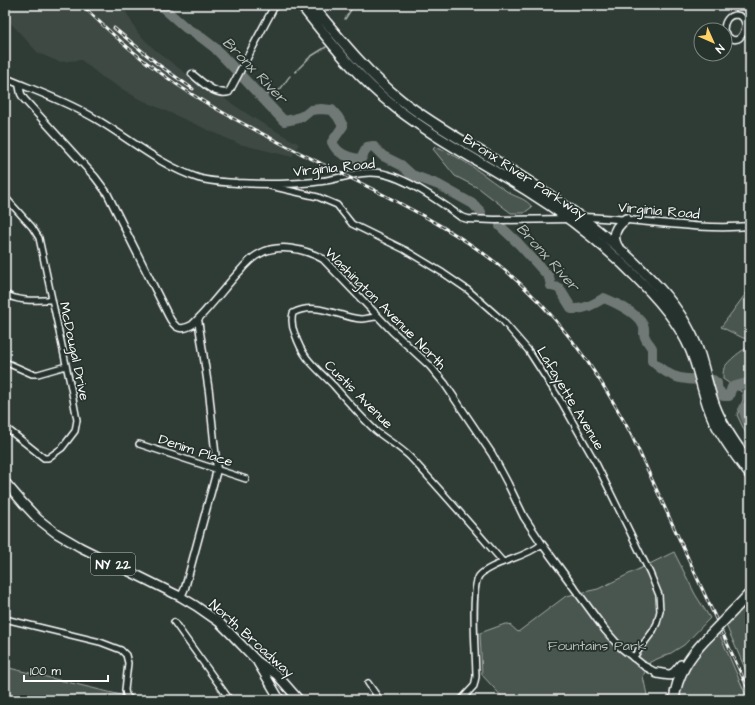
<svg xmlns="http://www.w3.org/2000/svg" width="755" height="705" font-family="'Architects Daughter',sans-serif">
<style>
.built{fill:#3c4842}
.green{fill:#4a544f;stroke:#a4aaa7}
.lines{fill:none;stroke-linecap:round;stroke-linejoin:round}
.stream{stroke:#a9afac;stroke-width:1.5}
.river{stroke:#707975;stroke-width:10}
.minor-casing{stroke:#fff;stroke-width:8}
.tertiary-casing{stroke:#fff;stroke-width:9}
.primary-casing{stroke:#fff;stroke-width:11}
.trunk-casing{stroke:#fff;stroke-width:12}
.minor{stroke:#26332d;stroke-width:5}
.tertiary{stroke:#26332d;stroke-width:6}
.primary{stroke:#26332d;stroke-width:8}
.trunk{stroke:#26332d;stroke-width:9}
.rail-casing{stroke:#fff;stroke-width:3}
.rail{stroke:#26332d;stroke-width:1.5;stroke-dasharray:4.5;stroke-linecap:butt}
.trunk-bridge-casing{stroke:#fff;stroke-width:12;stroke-linecap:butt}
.trunk-bridge{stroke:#26332d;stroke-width:9}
.labels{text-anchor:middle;stroke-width:3.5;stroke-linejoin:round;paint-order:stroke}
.shield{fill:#26332d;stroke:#bec2c0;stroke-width:1}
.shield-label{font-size:13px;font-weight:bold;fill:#fff}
.street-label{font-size:14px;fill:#fff;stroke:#26332d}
.park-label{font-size:14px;fill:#b7bbb9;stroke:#26332d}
.water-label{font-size:15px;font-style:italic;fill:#b8bcba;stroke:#26332d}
</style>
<rect width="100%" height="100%" fill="#2f3b35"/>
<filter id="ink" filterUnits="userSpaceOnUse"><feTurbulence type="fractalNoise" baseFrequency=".025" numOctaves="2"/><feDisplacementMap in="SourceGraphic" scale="8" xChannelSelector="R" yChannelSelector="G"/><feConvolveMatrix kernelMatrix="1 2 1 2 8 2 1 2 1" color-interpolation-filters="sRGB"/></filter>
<g filter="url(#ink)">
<path class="built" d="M5,5H122L138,33L154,49L184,72L260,122L299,144L292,157L239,144L137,98L102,77L81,60L59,62L38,53L5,17Z"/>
<path class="green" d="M435,147C464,157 486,178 511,194C519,198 526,199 532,207L524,213H511L480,189L455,176L433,149Z
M750,288V339L743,338L721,327Z
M750,347V439L748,438L737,415L743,400V393L723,379C723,376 723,371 724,368C727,362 743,348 750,347Z
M674,552L695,594L710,618L684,645L671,653L650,662L643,676L648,700H505L482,675L480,633L505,624H509L518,632L566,596L598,589Z
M750,603V680L726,625L742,609L748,607Z
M719,633L748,700H677L682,683L692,662Z
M5,667L121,695L125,700H5Z"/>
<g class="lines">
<path class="stream" d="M345,19L354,5
M295,72L310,57L326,47
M260,95C264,94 270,95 274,94C281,92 285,81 290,76"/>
<path class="river" d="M160,5L186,28L202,38L215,48L284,121L295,119L305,115L311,110L321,109L332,110L338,117L343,126L332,142C337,154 348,158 361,159L367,147L373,146L383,156L401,165L412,175L439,185L473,204L481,212
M500,226L519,244L549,277L551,286L559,288L572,309C584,310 594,304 604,298C616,303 637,313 643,325C645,328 644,331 644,334C645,340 649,343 652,348V361C673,381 685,380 713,380L717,383V388L723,396H729L732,387L750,382
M750,408L747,407L743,408L747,420L750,422"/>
<defs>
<path id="minor" d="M724,30C724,22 728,15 736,15C755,16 740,56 725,32
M270,186L318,197L337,205L352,224L405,250L443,273L468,290L502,320L528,350L562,403L597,465L650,573L659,595L660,611L657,623L653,631L633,658
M5,197L32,227L39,238L71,388L77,420L75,431L62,448L48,458H44L5,427
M5,294C19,302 36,300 52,300
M377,317C372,317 366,319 361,319C338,317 316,301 293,313C291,320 292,327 295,334C304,361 316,367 334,386C348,402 361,417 376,431C387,440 400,447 410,457C442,491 472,526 503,562
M5,362L32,374H38L66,366
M139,444L246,479
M5,619L100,642L121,650L126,655L128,663L125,690L126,695L131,700
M174,622L230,700
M368,683L380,700
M461,700L474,686L476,677C476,658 470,589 479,576C482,572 488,569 492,567C508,559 527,556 542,544"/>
<path id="tertiary" d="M192,74C202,82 215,96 229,92L275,5
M5,78C36,91 68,102 96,119C130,139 161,166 198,178C211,182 224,182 237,183C265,184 294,185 322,181C340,179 360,170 379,173C406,177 439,201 461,217L468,219L495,220L569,219
M19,84L21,94L24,99L95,177L107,193L168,315C174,327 179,332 192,325C209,309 223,289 239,272C244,266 251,258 259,254C279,243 305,249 323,259L392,331L430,366L445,384L492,454L508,484L524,517L542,544L605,630L619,646L644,666L657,673
M582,217C638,218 694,231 750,226
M181,597L185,588L217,470L209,392L198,319"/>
<path id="primary" d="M5,482L23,503L38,519L56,533L80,547L181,597L196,606L219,622L230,633L257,661L277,675L299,700
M258,663L280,700"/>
<path id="trunk" d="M301,5C330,42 359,79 396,108C436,139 483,163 526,190C568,216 607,247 641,282C663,304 684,329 694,359C701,379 704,400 713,419C723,440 737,457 750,475
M312,5C340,39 367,73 401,100C434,126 471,145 506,167C557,198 607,233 648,276C671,299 690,324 700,355C706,374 709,393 717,411C725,430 738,447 750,464
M617,246C611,235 616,226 626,219
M734,610L750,593
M657,673C671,676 672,677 681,665
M674,700C677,675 689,657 706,639"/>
</defs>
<use href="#minor" class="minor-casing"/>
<use href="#tertiary" class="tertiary-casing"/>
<use href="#primary" class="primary-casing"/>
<use href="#trunk" class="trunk-casing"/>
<use href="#minor" class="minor"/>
<use href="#tertiary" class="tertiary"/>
<use href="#primary" class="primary"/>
<use href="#trunk" class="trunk"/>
<defs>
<path id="rail" d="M82,5C120,43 161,77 208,104C264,137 324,164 382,194C421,214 460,235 495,262C555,309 596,368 631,434L750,693
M114,28L159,65L193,89"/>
</defs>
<use href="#rail" class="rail-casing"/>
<use href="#rail" class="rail"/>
<defs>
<path id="trunk-bridge" d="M706,639L734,610"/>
</defs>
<use href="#trunk-bridge" class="trunk-bridge-casing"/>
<use href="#trunk-bridge" class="trunk-bridge"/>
</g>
</g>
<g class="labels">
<rect class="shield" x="91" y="553" width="44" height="22" rx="3"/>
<g class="shield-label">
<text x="113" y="569">NY 22</text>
</g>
<g class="street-label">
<text transform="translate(334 167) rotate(-6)" y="5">Virginia Road</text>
<text transform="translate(525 176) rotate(33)" y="5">Bronx River Parkway</text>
<text transform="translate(659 210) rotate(5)" y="5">Virginia Road</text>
<text transform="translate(386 308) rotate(45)" y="5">Washington Avenue North</text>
<text transform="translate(75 351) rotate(78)" y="5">McDougal Drive</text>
<text transform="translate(359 394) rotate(45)" y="5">Custis Avenue</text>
<text transform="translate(571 398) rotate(59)" y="5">Lafayette Avenue</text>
<text transform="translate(196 450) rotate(18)" y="5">Denim Place</text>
<text transform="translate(252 638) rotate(42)" y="5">North Broadway</text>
</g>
<g class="park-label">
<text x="597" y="650">Fountains Park</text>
</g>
<g class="water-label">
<text transform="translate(255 70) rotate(46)" y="5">Bronx River</text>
<text transform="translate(548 257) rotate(48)" y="5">Bronx River</text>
</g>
</g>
<rect width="755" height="705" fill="none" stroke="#26332d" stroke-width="20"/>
<rect x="10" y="10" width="735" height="685" fill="none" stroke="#fff" stroke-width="1.5" filter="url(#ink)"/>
<g transform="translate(713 42) rotate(135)"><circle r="19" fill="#26332d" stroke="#7d8581"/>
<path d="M0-3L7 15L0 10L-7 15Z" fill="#ffd166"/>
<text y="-6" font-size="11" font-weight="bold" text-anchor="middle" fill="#ffffff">N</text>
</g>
<path d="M24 675v6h84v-6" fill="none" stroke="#ffffff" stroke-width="2"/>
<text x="30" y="675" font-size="12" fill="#ffffff" stroke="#26332d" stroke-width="3" paint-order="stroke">100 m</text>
</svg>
